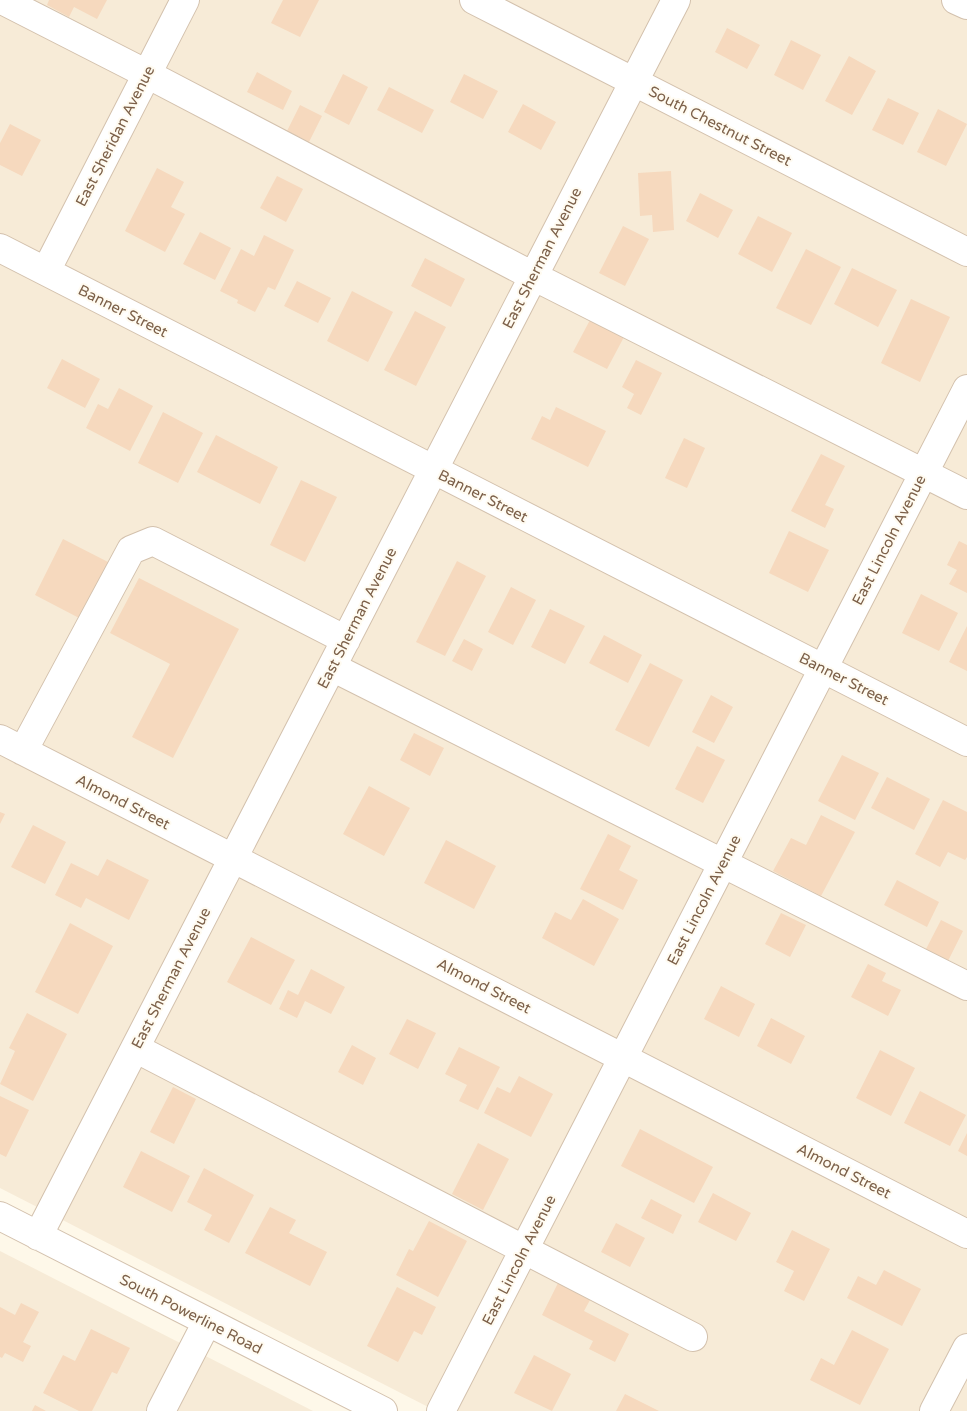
<svg xmlns="http://www.w3.org/2000/svg" width="967" height="1411" font-family="'Varela Round',sans-serif">
<style>
.residential{fill:#f7ebd7}
.building{fill:#f6d9be}
.lines{fill:none;stroke-linecap:round;stroke-linejoin:round}
.minor-casing{stroke:#d3c1ad;stroke-width:30}
.minor{stroke:#fff;stroke-width:28}
.labels{text-anchor:middle;stroke-width:4;stroke-linejoin:round;paint-order:stroke}
.street-label{font-size:15px;fill:#7c6049;stroke:#fffbf1}
</style>
<rect width="100%" height="100%" fill="#fef8e9"/>
<path class="residential" d="M0,0H967V1411H436L0,1188Z
M0,1251L313,1411H0Z"/>
<path class="building" d="M49,0H107L97,19L74,7L69,17L47,5Z
M283,0H319L300,37L271,23Z
M727,28L760,45L747,69L715,52Z
M791,40L821,55L803,90L774,75Z
M849,56L876,71L852,115L825,101Z
M257,72L292,91L283,110L247,92Z
M343,74L368,87L349,125L324,112Z
M464,74L498,91L483,119L450,102Z
M389,87L434,110L422,133L377,110Z
M888,98L919,113L903,145L872,130Z
M523,104L556,122L541,150L508,132Z
M300,105L322,116L309,142L287,131Z
M938,109L967,124L946,166L917,152Z
M10,124L41,140L22,176L0,165V143Z
M157,168L184,182L171,207L185,214L165,252L125,231Z
M671,171L674,230L653,232L652,215L640,216L638,173Z
M277,176L303,189L286,222L260,208Z
M700,193L733,210L718,238L686,221Z
M758,216L792,233L772,272L738,254Z
M623,226L649,239L625,286L599,273Z
M200,232L231,248L215,280L183,264Z
M264,235L294,250L275,290L268,287L255,312L237,303L238,300L220,291L241,249L254,256Z
M806,249L841,267L811,325L776,308Z
M425,258L465,279L451,307L411,286Z
M852,268L897,290L878,327L834,304Z
M297,281L331,298L318,323L284,306Z
M352,291L393,312L368,362L327,341Z
M911,299L950,317L920,382L881,363Z
M415,311L446,327L416,386L384,370Z
M590,320L624,337L607,369L573,352Z
M62,359L100,379L85,408L47,388Z
M636,360L662,373L641,415L627,408L634,394L622,387Z
M119,388L153,406L130,451L86,428L98,404L108,409Z
M556,407L606,431L588,467L531,439L542,416L550,420Z
M163,412L203,433L178,483L138,463Z
M216,435L278,467L260,504L197,472Z
M684,438L705,448L687,488L665,478Z
M821,454L845,466L825,505L834,509L825,528L791,511Z
M301,480L337,497L305,562L270,545Z
M789,531L829,550L808,592L769,573Z
M63,539L110,563L81,619L35,595Z
M959,541L967,545V593L949,584L957,570L947,565Z
M457,561L486,576L445,656L416,642Z
M139,578L239,629L173,758L132,737L170,664L110,633Z
M511,587L536,600L513,645L488,632Z
M921,594L958,613L939,651L902,633Z
M550,609L585,626L565,664L531,647Z
M967,626V671L949,662Z
M604,635L642,655L628,683L589,663Z
M464,639L483,649L472,671L452,661Z
M650,663L683,680L649,747L615,730Z
M711,695L733,707L714,743L692,732Z
M414,733L444,748L430,776L400,760Z
M697,746L725,760L703,803L675,789Z
M842,755L879,773L855,820L818,801Z
M887,777L930,799L914,830L871,808Z
M369,786L410,808L384,856L343,834Z
M943,800L967,812V857L965,860L948,852L940,867L915,854Z
M0,812L5,814L0,824Z
M821,815L855,832L821,896L773,871L791,838L806,845Z
M33,825L66,842L45,884L11,867Z
M608,834L631,846L619,870L638,880L623,910L580,889Z
M446,840L496,866L474,909L424,883Z
M107,859L149,880L129,920L86,898L81,908L55,895L71,863L98,876Z
M897,880L939,902L927,927L884,905Z
M583,899L619,919L594,966L542,938L555,912L571,920Z
M781,913L806,925L790,957L765,944Z
M941,920L963,931L947,963L925,951Z
M70,923L113,946L78,1014L35,992Z
M251,937L295,960L271,1005L227,982Z
M868,964L886,973L882,981L901,990L888,1016L851,997Z
M311,969L345,987L331,1014L305,1001L297,1018L279,1009L288,990L298,995Z
M721,986L755,1004L739,1037L704,1019Z
M27,1013L67,1034L33,1101L0,1084L15,1051L9,1048Z
M771,1018L805,1036L791,1064L757,1046Z
M407,1019L436,1033L418,1069L389,1054Z
M352,1045L376,1058L363,1085L338,1072Z
M459,1047L500,1067L478,1110L459,1101L467,1085L445,1074Z
M880,1050L915,1068L891,1116L856,1098Z
M519,1076L553,1094L531,1137L484,1113L497,1087L510,1093Z
M173,1087L196,1099L174,1144L150,1132Z
M920,1091L966,1115L950,1146L904,1123Z
M0,1096L29,1110L6,1157L0,1154Z
M640,1129L713,1167L694,1203L621,1166Z
M967,1133V1156L958,1151Z
M478,1143L509,1159L483,1210L452,1194Z
M141,1151L190,1176L172,1212L123,1187Z
M204,1168L254,1195L229,1243L204,1230L212,1215L187,1202Z
M713,1193L751,1213L736,1241L698,1222Z
M651,1199L682,1215L673,1234L641,1218Z
M270,1207L296,1220L289,1233L327,1252L310,1286L245,1253Z
M429,1221L467,1241L438,1297L396,1275L409,1249L413,1251Z
M616,1223L645,1238L630,1267L601,1252Z
M792,1230L830,1249L804,1301L784,1291L794,1271L776,1262Z
M884,1270L921,1289L902,1326L847,1298L858,1276L876,1285Z
M558,1283L590,1300L584,1311L629,1334L615,1362L589,1349L593,1341L542,1315Z
M397,1287L436,1307L422,1335L414,1331L398,1362L367,1346Z
M21,1303L39,1312L23,1342L31,1346L23,1362L5,1353L2,1358L0,1357V1307L15,1315Z
M91,1329L130,1348L117,1374L112,1372L92,1411H79L43,1393L63,1355L75,1361Z
M852,1330L889,1349L860,1405L810,1380L821,1358L834,1365Z
M534,1355L571,1374L552,1411L514,1393Z
M625,1394L659,1411H616Z
M35,1405L46,1411H32Z"/>
<g class="lines">
<defs>
<path id="minor" d="M2,0L147,74L533,276L967,495
M474,0L967,252
M956,0L967,5
M0,248L967,742
M46,271L185,0
M332,667L967,986
M0,739L967,1234
M23,751L131,550L153,541L346,640
M135,1048L693,1337
M0,1216L383,1411
M38,1236L676,0
M161,1411L207,1322
M441,1411L967,389
M934,1411L967,1348"/>
</defs>
<use href="#minor" class="minor-casing"/>
<use href="#minor" class="minor"/>
</g>
<g class="labels">
<g class="street-label">
<text transform="translate(720 126) rotate(27)" y="5">South Chestnut Street</text>
<text transform="translate(115 136) rotate(-63)" y="5">East Sheridan Avenue</text>
<text transform="translate(542 258) rotate(-63)" y="5">East Sherman Avenue</text>
<text transform="translate(123 311) rotate(27)" y="5">Banner Street</text>
<text transform="translate(483 496) rotate(27)" y="5">Banner Street</text>
<text transform="translate(889 540) rotate(-63)" y="5">East Lincoln Avenue</text>
<text transform="translate(357 618) rotate(-63)" y="5">East Sherman Avenue</text>
<text transform="translate(844 679) rotate(27)" y="5">Banner Street</text>
<text transform="translate(123 802) rotate(27)" y="5">Almond Street</text>
<text transform="translate(704 900) rotate(-63)" y="5">East Lincoln Avenue</text>
<text transform="translate(171 978) rotate(-63)" y="5">East Sherman Avenue</text>
<text transform="translate(484 986) rotate(27)" y="5">Almond Street</text>
<text transform="translate(844 1171) rotate(27)" y="5">Almond Street</text>
<text transform="translate(519 1260) rotate(-63)" y="5">East Lincoln Avenue</text>
<text transform="translate(191 1314) rotate(27)" y="5">South Powerline Road</text>
</g>
</g>
</svg>
